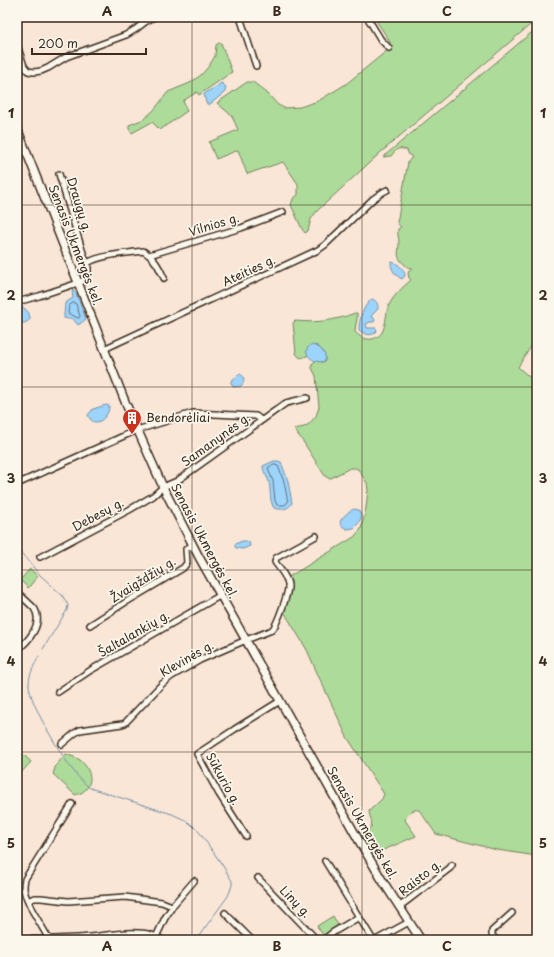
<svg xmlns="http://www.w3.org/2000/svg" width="554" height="957" font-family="'Playpen Sans',sans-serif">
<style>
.green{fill:#addb9a;stroke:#74825c}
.water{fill:#9cd4fc;stroke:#7590a3}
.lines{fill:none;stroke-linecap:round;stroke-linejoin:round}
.shore{stroke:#626e77;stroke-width:1}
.stream{stroke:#7590a3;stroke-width:1}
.minor-casing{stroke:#3b2a1e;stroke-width:8}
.major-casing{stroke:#3b2a1e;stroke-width:10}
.minor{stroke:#fbf7ec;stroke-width:5}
.major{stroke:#fbf7ec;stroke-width:7}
.grid{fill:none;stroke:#3b2a1e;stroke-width:1;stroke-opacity:0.55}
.labels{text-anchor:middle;stroke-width:3.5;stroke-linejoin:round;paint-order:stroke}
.street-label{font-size:12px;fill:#3b2a1e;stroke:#fbf7ec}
.poi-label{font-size:12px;fill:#3b2a1e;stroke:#fbf7ec;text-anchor:start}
.neatline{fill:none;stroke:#3b2a1e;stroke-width:1.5}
.grid-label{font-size:13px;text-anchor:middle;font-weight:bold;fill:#3b2a1e}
</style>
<rect width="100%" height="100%" fill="#f9e6d7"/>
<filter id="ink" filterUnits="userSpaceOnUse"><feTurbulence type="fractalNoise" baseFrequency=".025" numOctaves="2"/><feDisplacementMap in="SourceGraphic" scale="8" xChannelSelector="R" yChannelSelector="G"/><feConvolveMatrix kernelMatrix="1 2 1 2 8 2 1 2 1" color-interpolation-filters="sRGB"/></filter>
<g filter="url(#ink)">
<path class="green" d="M374,17H537V19L380,153L317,211L311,219L308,231L305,233L302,229L291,205L293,199L298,195V184L283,162L247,174L238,150L216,159L209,142L238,130L232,116L217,103L247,82H253L267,93L278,105L284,108L300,107L318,101L346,84L389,49L390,42Z
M537,28V337L518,367L537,384V856L497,850L436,834L419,810C412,809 407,813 405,820L416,836L372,855L361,837L371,827C373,821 369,816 369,811L382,799L384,794L347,737L318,675L307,650L283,610L287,578L354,537L361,529L366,508L368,490L367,483L358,469L355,468H350L331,478H328L325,476L304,443L294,429L304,427L309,424L316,416L319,407L316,376L312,368V364L315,361L323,362L325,361L323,351L316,345L307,353L309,355C302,358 300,360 296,353L293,323L295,321C317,323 334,321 355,313H357C358,319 355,325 355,332C360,337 365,340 372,339C388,336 384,317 389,305C394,295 403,287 411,280L409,278L408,273L410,270L413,268C408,268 407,267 404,264C395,256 399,253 399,243C399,238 397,234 398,229L401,227L397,223L408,162L412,157L409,155L407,150C397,147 397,149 391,156L383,157Z
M219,43H221L232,72L199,95L197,92L183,101L187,111L160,130L152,122L132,133L129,129V125L144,119L154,110L168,92L190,83L201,75L209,66L215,56L216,45Z
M30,569L38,576L28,588L20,580Z
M17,748L31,762L17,777Z
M66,754C70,756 76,757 80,760C91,769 95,785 81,793C80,794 77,794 75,795L53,774L56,765Z
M333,916L338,925L323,935L317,926Z"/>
<path class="water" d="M221,83L223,84L226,87L225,92L209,105L206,103L204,94C209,90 216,88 221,83Z
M392,262C398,263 405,270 405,276L402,279C396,276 391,270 391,263Z
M73,290L76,293L86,319L81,323L78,325L73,319L70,318L68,319L64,318V315L65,303L73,298L72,291Z
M372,299C377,301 378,304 378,309L372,315L371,317L374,318L375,321L373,322H370L366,324L367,328H376L377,331C372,337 365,335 359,330C359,319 363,306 372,299Z
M21,307C27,309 30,313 30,319C26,324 22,324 17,321V309Z
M311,345C319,346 327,352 325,361C314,365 299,352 311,345Z
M240,374C245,376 245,382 241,386L234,387L231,383V381L237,376Z
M106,405L109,406C110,416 94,431 88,415L93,409Z
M274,461H278L281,462L288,481L292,503C288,510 281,510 274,508C269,500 271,491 269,482C267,476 263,472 263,466L265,465Z
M354,509L358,510C364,517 360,522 354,528L347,529L342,526L340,522C342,517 349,511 354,509Z
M242,541H246L249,542L250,546L243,549L236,548L235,547V544Z"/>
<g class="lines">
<path class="shore" d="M73,303H75L76,304L80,316L79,318H78L68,313L69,306Z
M275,465L278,466L284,482L288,502L285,505H277L275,501L273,481L268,469L269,467Z"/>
<path class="stream" d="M17,548L40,575L62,595L68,605L67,610L43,649
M39,656C35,664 29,674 29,684C28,702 63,758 75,773C80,779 85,784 90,788L172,814L185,820L192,825L200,833L223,866L232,881V885L230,891L228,896L196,940"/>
<defs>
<path id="minor" d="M240,17L256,66
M367,17L381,40L389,48
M17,45L24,66L28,71L34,72L41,71L48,68L66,57L126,35L136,29L145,22L154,17
M149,255L241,228L283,212
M87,263C104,254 124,254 143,251C154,257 159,267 164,278
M17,302L39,296L81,282L86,278L88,272V266L82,250L59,174
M104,349L318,250L325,245L373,199L383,192L387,190
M17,484L137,430L193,413L256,416L261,420
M40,557L129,510L153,496L163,487L177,481L286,403L307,398
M17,592L34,608C44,623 29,641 17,650
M90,625L126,602L183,568L187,563L186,549L193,545
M58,692L91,670L221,595
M62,744L75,733L80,730L122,724L125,723L162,684L172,676L200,660L246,640L272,630C277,625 289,592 288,585C288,578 279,568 275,562L276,558L316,536
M72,804L25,879C23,888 24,893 28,901L34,898H41L68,901L125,897L162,902L172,906
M246,836L219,794L197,754L235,729L280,701
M325,861L373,940
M258,878L317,940
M28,901L32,910L49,939
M399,907L450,868L452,865
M225,913L252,940
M156,937L165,918L174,904L194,881
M17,939C36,940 59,939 78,938C100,937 130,929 152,935C155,937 159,938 163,940
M324,940L332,933L359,917
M376,940L409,922
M496,940L492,935V931L512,913"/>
<path id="major" d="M17,128L126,404L163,487L199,557L358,839L382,880L421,940"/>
</defs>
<use href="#minor" class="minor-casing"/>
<use href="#major" class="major-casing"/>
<use href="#minor" class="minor"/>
<use href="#major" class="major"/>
</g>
</g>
<path class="grid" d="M192,17V940M362,17V940M17,205H537M17,387H537M17,570H537M17,752H537"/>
<defs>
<symbol id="building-pin" viewBox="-11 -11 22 30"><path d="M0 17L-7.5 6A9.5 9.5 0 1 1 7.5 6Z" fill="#c8321e" stroke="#fbf7ec"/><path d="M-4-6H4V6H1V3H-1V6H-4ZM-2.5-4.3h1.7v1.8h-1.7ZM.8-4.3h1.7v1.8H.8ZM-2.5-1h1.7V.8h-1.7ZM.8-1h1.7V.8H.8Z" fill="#fff"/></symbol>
</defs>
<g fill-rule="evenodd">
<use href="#building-pin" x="121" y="407" width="22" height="30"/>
</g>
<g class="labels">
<g class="street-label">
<text transform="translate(79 205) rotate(73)" y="4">Draugų g.</text>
<text transform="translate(214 225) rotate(-17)" y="4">Vilnios g.</text>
<text transform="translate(75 245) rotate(69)" y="4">Senasis Ukmergės kel.</text>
<text transform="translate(249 271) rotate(-25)" y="4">Ateities g.</text>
<text transform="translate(216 440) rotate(-36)" y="4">Samanynės g.</text>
<text transform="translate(98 515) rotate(-28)" y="4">Debesų g.</text>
<text transform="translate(204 541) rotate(62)" y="4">Senasis Ukmergės kel.</text>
<text transform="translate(143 580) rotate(-32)" y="4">Žvaigždžių g.</text>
<text transform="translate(134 634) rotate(-30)" y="4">Šaltalankių g.</text>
<text transform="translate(187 659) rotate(-30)" y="4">Klevinės g.</text>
<text transform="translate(223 779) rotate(61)" y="4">Sūkurio g.</text>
<text transform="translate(362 823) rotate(60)" y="4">Senasis Ukmergės kel.</text>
<text transform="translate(420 878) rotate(-38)" y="4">Raisto g.</text>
<text transform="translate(295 902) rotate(46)" y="4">Linų g.</text>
</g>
<g class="poi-label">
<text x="146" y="422">Bendorėliai</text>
</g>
</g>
<rect width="554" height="957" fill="none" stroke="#fbf7ec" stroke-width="44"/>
<path d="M32 48v6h114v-6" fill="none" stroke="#3b2a1e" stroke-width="2"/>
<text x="38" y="48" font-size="12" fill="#3b2a1e" stroke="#fbf7ec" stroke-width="3" paint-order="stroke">200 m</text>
<rect x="22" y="22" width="510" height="913" class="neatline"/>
<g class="grid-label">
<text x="107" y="16">A</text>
<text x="277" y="16">B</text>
<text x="447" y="16">C</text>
<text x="11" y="118">1</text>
<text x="543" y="118">1</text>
<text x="11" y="300">2</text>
<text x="543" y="300">2</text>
<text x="11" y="483">3</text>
<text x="543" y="483">3</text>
<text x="11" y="666">4</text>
<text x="543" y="666">4</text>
<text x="11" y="848">5</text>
<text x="543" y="848">5</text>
<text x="107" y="951">A</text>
<text x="277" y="951">B</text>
<text x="447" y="951">C</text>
</g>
</svg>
